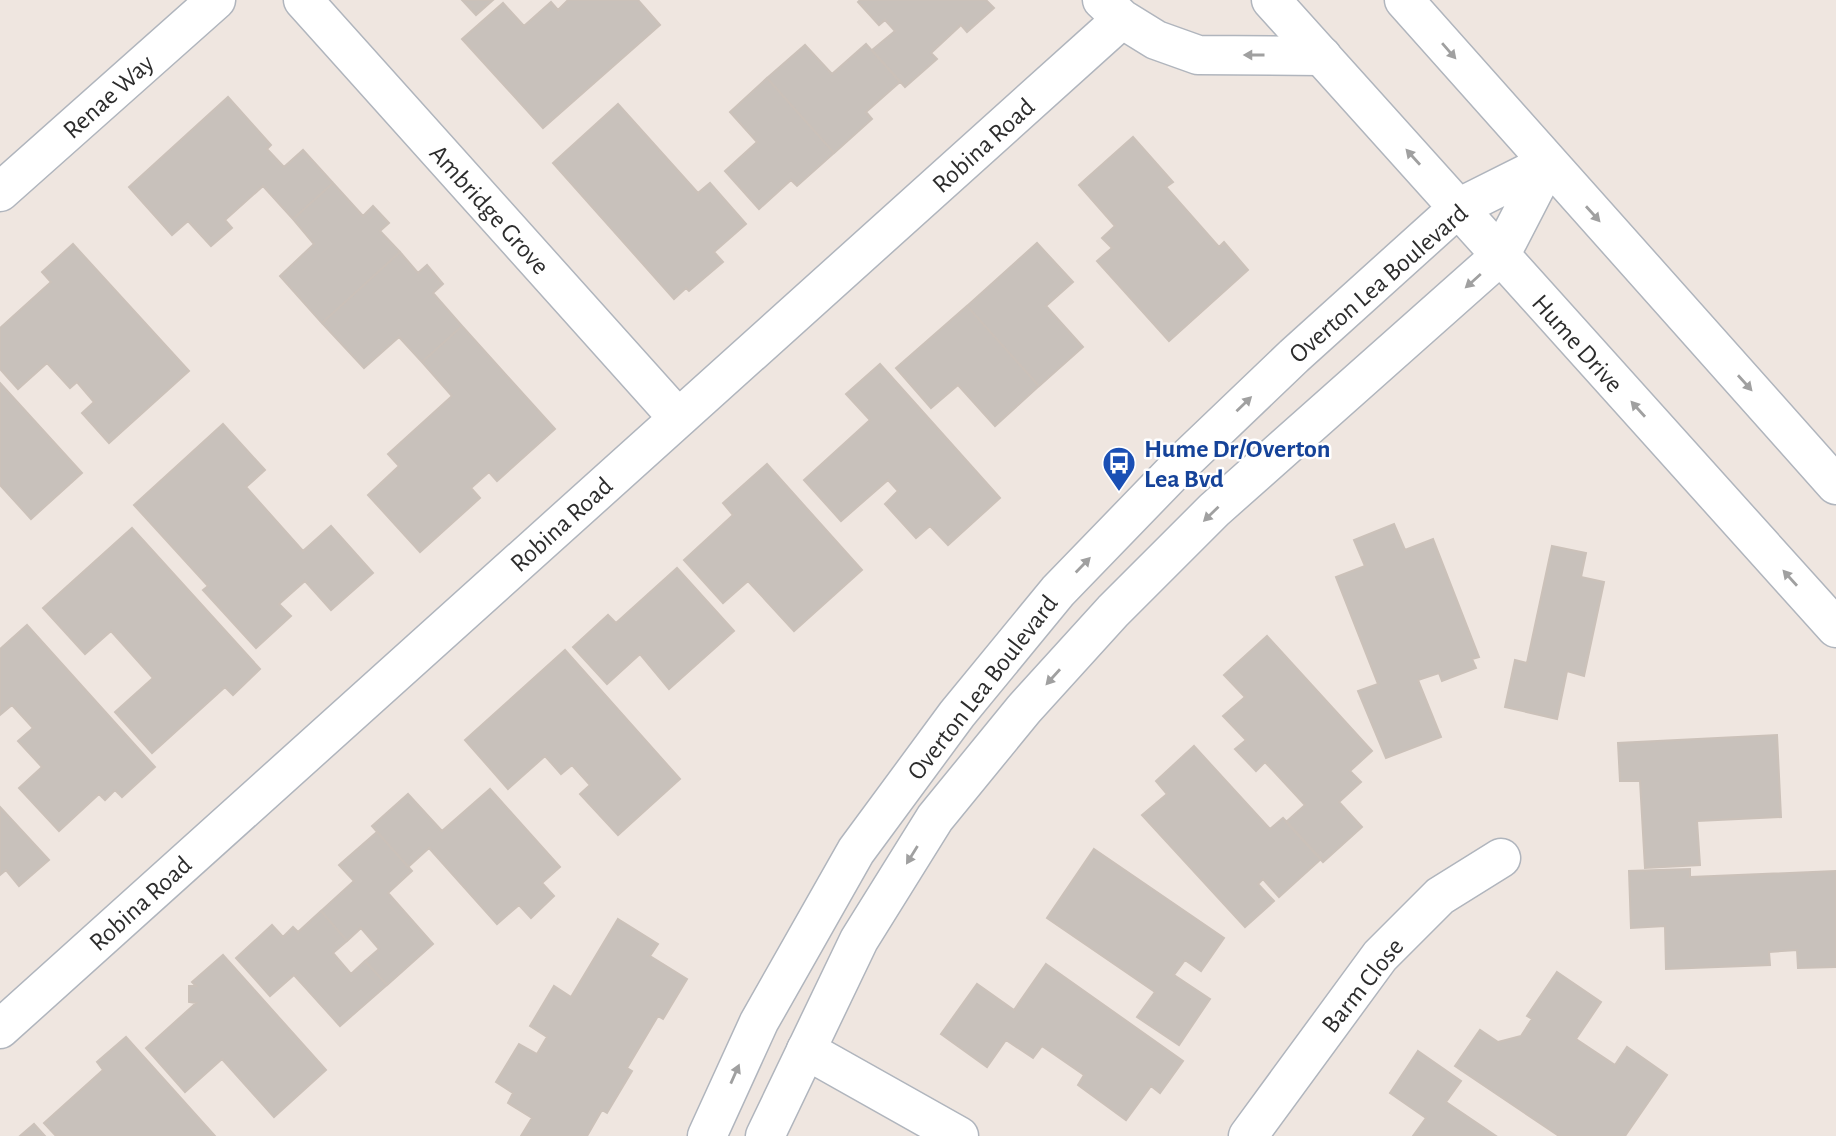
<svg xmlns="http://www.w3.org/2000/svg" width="1836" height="1136" font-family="'Alegreya Sans',sans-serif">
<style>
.building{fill:#c8c1bb;stroke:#cbc1b9;stroke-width:2}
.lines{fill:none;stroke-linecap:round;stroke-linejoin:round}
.street-casing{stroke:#b0b5bd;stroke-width:41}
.secondary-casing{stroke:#b0b5bd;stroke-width:41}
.street{stroke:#fff;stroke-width:38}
.secondary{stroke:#fff;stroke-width:38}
.oneway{fill:#a0a0a0}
.labels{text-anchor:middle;stroke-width:5;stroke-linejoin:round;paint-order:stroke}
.street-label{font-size:26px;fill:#2d2d2d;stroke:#fff}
.transit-label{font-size:26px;font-weight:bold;fill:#164399;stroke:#fff;text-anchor:start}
</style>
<rect width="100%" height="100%" fill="#efe6e0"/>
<path class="building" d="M462,0H493L476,15Z
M568,0H638L660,25L543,128L462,39L503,3L524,26L551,2L558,10Z
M860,0H986L994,8L967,32L961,25L931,53L937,59L905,87L872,50L895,31L885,20L879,25L858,2Z
M866,44L900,82L866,112L872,119L834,153L767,78L805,45L832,74Z
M767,78L834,153L797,186L791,180L759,209L725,171L757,142L730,112Z
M228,97L271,145L267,149L284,167L303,150L333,183L293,219L263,186L225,220L232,228L211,246L188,221L172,235L129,187Z
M618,104L698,193L710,183L746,224L714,252L723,262L689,291L686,288L674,299L553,163Z
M1133,137L1173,182L1166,187L1219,247L1224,242L1248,270L1169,341L1097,261L1112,248L1102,238L1115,226L1079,185Z
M333,183L363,216L373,206L389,223L380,231L400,252L322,323L280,276L314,244L293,219Z
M1037,243L1073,282L1046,306L1083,347L1039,386L967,306Z
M73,244L189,371L109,443L82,413L94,402L77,382L70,388L47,363L18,389L0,369V328L51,282L42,272Z
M400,252L418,273L427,265L443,284L433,293L462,326L422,362L399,337L364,368L322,323Z
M967,306L1039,386L995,426L958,385L931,408L896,368Z
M462,326L555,429L497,481L489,472L471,488L480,498L420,552L368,495L399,466L388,454L452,396L422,362Z
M880,364L1000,498L948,545L930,526L916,538L885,504L898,491L888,480L841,521L804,480L870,420L846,394Z
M0,383L82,473L31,519L0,485Z
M223,424L265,470L246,487L303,551L331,526L373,573L331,610L305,581L279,604L291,616L256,648L203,590L208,586L134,505Z
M767,464L862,570L794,631L748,581L723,603L684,560L733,515L723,503Z
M1394,524L1405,550L1433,539L1479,657L1472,659L1476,668L1442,681L1439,673L1418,680L1441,737L1386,758L1358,691L1378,684L1336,577L1365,566L1354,540Z
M132,528L260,669L233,695L225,687L152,753L115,712L153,678L111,631L85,654L43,608Z
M1552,546L1586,553L1581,577L1604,582L1584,676L1567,671L1557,719L1505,707L1515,660L1527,663Z
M677,568L734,631L669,689L640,654L607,684L573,647L608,615L616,623Z
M27,625L155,767L122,797L115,790L105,800L99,794L59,831L19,788L42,767L18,741L33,728L12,705L0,715V649Z
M1267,636L1372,751L1350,771L1361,782L1339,802L1362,827L1323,862L1286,822L1305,805L1265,762L1256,771L1235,749L1246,740L1223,716L1245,697L1224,675Z
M565,650L680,779L618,835L580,794L590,785L572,765L561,774L545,756L508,789L465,740Z
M1777,735L1781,817L1697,821L1700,865L1645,868L1640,781H1620L1618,743Z
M1194,746L1270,829L1283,818L1321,859L1279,897L1263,879L1258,884L1274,901L1245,927L1142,815L1167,794L1156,781Z
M490,789L560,867L542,883L554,896L531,918L519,905L497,924L429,848L408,867L372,826L408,794L442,831Z
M0,807L49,860L19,886L6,870L0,875Z
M377,832L412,871L388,893L433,944L387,985L365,961L379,949L361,928L347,941L321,911L354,881L339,865Z
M1094,849L1224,938L1201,971L1185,960L1174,975L1210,999L1179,1045L1137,1017L1155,992L1047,918Z
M1690,869V877L1836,871V967L1798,968L1797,950L1769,952L1770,965L1666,969L1665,926L1631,928L1629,871Z
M321,911L347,941L333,953L351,974L365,961L387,985L340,1026L294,975L270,996L236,958L272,925L283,937L293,927L298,932Z
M618,919L658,944L650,956L687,979L663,1019L658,1016L627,1068L632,1071L607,1113L602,1110L587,1136H521L532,1118L508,1103L513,1093L496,1082L519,1044L537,1054L547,1037L530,1026L554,986L571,997Z
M223,955L326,1070L274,1117L222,1059L185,1092L146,1048L196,1003L189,1002V986H196L192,982Z
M1046,964L1183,1061L1160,1093L1151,1086L1126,1120L1078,1085L1084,1075L1042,1046L1033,1058L1006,1040L987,1067L941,1034L977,984L1014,1010Z
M1557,972L1601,1002L1576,1039L1615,1065L1627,1047L1667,1075L1625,1136H1559L1455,1066L1480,1030L1498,1042L1521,1036L1532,1019L1527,1016Z
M126,1037L215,1136H56L44,1123L103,1070L97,1062Z
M1418,1051L1461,1081L1446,1102L1496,1136H1413L1426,1118L1390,1093Z
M34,1124L45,1136H20Z"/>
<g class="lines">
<defs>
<path id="street" d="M303,0L678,418
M1102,0L1122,19L1156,40L1198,55L1322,56
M0,192L216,0
M0,1029L1122,19
M806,1050L959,1136
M1248,1136L1380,956L1440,896L1501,858"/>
<path id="secondary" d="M1271,0L1836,628
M1404,0L1836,485
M707,1136L759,1022L856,851L957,714L1058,591L1180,465L1294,356L1458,208L1548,163
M765,1136L859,940L935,818L1024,709L1113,611L1214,510L1500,256L1548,163"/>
</defs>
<use href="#street" class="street-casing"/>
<use href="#secondary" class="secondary-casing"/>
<use href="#street" class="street"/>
<use href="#secondary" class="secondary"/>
</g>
<defs><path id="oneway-solid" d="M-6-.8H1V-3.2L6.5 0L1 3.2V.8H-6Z" transform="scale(1.75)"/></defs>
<g class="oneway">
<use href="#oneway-solid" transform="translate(1449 51) rotate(49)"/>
<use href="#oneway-solid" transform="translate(1254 55) rotate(-180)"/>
<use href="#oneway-solid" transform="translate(1413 157) rotate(-132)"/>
<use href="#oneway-solid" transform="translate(1593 214) rotate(48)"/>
<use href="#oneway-solid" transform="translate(1473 281) rotate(138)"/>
<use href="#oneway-solid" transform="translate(1745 383) rotate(48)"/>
<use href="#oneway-solid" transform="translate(1244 404) rotate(-44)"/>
<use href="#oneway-solid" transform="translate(1638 409) rotate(-132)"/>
<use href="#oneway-solid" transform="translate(1211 514) rotate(136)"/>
<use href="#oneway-solid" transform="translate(1083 565) rotate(-46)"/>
<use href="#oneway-solid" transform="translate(1790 578) rotate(-132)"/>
<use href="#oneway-solid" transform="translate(1053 677) rotate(132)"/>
<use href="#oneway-solid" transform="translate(912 855) rotate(122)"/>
<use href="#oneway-solid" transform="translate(735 1074) rotate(-66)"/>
</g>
<defs>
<symbol id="bus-pin" viewBox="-11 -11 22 30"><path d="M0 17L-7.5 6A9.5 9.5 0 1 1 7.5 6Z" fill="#1a4fb4" stroke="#fff"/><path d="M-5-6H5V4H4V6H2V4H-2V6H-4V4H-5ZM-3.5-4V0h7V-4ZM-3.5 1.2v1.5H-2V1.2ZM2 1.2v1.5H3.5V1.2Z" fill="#fff"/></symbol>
</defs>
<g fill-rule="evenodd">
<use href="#bus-pin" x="1100" y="444" width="38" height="52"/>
</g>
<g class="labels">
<g class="street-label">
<text transform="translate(108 96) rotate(-42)" y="9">Renae Way</text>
<text transform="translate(983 145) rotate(-42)" y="9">Robina Road</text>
<text transform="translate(490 209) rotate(48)" y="9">Ambridge Grove</text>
<text transform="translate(1378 283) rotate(-41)" y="9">Overton Lea Boulevard</text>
<text transform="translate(1578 343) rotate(48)" y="9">Hume Drive</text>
<text transform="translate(561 524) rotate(-42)" y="9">Robina Road</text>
<text transform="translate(982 687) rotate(-52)" y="9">Overton Lea Boulevard</text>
<text transform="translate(140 903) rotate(-42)" y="9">Robina Road</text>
<text transform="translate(1362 985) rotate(-51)" y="9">Barm Close</text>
</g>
<g class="transit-label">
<text x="1144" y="457">Hume Dr/Overton<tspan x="1144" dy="30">Lea Bvd</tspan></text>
</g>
</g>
</svg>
